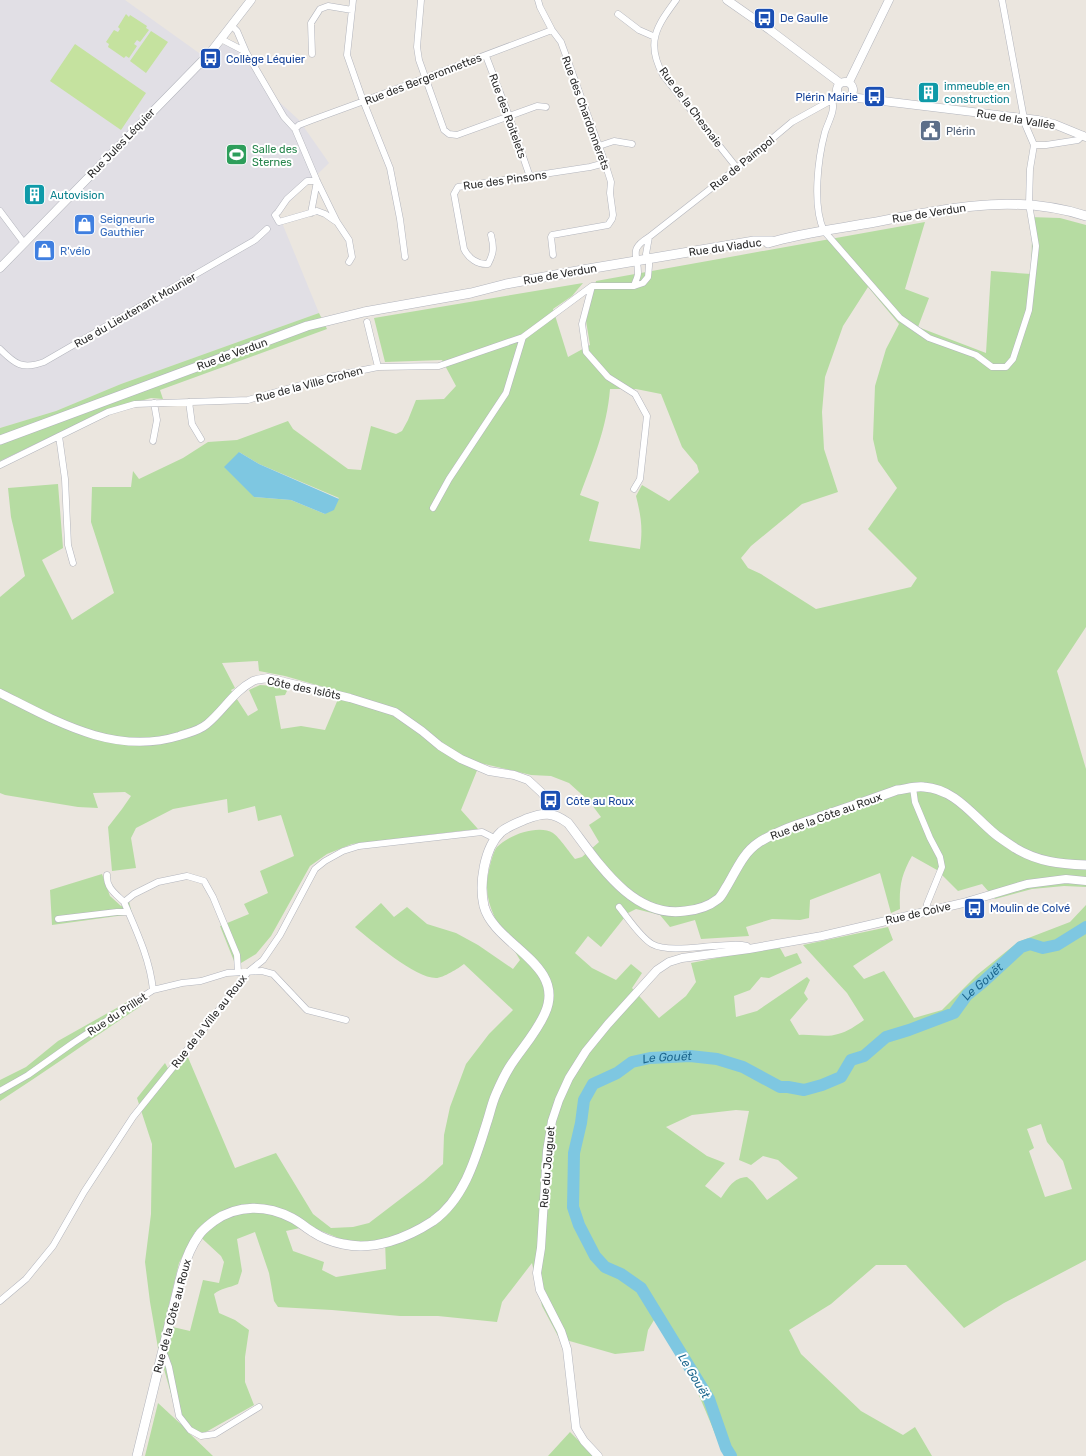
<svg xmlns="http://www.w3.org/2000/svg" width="1086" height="1456" font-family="Rubik,sans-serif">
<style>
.industrial{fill:#e1dfe5}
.green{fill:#b6dca2;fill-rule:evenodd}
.pitch{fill:#c5e29f}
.water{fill:#7ec7e1}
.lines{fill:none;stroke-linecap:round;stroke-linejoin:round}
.river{stroke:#7ec7e1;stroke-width:12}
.minor-casing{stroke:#b3b5bd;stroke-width:7}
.tertiary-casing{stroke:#b3b5bd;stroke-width:9}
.secondary-casing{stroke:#b3b5bd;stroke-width:10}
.minor{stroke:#fff;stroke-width:6}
.tertiary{stroke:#fff;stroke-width:8}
.secondary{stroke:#fff;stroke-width:9}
.labels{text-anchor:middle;stroke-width:4;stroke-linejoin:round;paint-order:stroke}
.transit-label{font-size:11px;fill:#164399;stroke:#fff;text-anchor:start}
.street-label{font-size:11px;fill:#2b2b2b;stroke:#fff}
.culture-label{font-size:11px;fill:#0d838f;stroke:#fff;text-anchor:start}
.service-label{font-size:11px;fill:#4e5e75;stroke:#fff;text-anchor:start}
.leisure-label{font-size:11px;fill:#27864d;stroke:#fff;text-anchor:start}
.shop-label{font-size:11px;fill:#366cbe;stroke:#fff;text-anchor:start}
.water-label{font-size:12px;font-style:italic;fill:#1d678e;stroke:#fff}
</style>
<rect width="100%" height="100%" fill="#ebe6df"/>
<path class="industrial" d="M0,0H125L199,53L234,41L264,88L299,120L329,163L278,213L319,313L121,384L56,411L0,428Z"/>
<path class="green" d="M1029,217L1060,218L1086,225V627L1057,671L1086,769V887L1064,886L1032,889L995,899L982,884L958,891L937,870L912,856C901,875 899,887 900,909L891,913L880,873L810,900L809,918L800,920L772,919L746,927L749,936L701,939L695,920L670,927L660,915L636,909L628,913L601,947L588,936L575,953L592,968L616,980L631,964L642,973L632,988L659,1018L686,996L696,982L691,963L753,951L780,948L785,957L797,953L802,963L769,978L761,977L750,990L734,996L736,1017L757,1011L807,977L810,980L804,993L808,999L790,1020L799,1035C811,1034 827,1038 838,1034C847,1032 857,1025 864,1020L847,993L803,945L888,927L893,940L853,966L864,979L884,971L914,1018L942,1010L977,975L1018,942L1070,922L1086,905V1260L1004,1303L964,1328L906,1265H876L831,1304L789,1330L801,1354L861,1411L903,1435L915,1427L932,1456H724C705,1408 685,1359 657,1315L648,1330L644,1351L615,1354L559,1338L542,1306L532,1263L502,1302L497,1322L438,1316H400L332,1310L278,1307L274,1301L269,1273L255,1232L237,1239L242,1271L238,1284C229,1288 221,1288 214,1294L219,1313L235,1320L249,1330L245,1357V1382L254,1405L197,1437L188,1432L213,1456H145L158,1403L185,1428L177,1415L158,1348L150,1302L145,1262L151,1214L152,1144L137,1098L165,1063L170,1072L187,1055L235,1168L276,1153L313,1214L331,1228L353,1227L369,1223L424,1181L443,1164L444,1135L450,1107L466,1064L489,1034L513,1010L464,964C459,968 443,978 436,978C415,978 372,941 355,927L381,903L394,917L407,907L427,924L456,933L478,945L513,969L520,960C507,938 486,912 487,885C487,877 492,853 497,847C508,835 539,824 553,833C559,837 570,853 575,859L582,857L599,842L589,825L601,817L589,801L569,783L551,776L531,775L480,763L461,810L478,829L352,844L327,854L310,866L271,936L256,954L236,966L220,926L249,914L244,904L268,893L260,871L294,856L281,815L258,821L255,806L228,813L227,799L173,809L136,828L131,838L136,868L112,871L108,827L122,809L131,796L125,792L93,793L98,808L78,807L5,795L0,793V597L25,576L11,517L8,488L58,484L63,548L42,560L72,620L114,593L91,522L92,487H131L133,471L139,479L183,458L208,442L237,440L288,421L293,429L348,469L361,470L371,426L396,434L402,431L408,420L416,400L444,399L456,386L442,360L385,362L374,318L583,283L572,296L553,309L568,357L590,345L586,321L596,281L925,222L905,289L929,298L918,327L986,353L991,271L1031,274L1032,240ZM868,287L899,324L886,349L875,386L873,439L878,461L897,488L868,529L917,578L911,587L816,609L761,574L748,568L741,558L751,546L802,504L838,492L824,449L822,412L825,377L843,326ZM610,389H636L661,394L682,447L697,465L699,472L669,501L642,485L636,496C641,516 643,528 640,549L589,541L599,502L580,495C593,460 607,428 610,389ZM239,452L259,464L339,498L325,514L291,500L254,497ZM258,661L259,671L285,676L341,692L325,730L301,726L281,729L275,696L285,695L289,687L260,685L249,690L258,710L248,716L231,690L235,688L222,663ZM736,1110L749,1111L739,1160L751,1165L763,1156L778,1160L798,1178L767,1200L753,1182L747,1177C733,1178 729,1187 721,1198L705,1186L725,1163L707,1156L666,1127L692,1115ZM1041,1124L1047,1142L1063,1161L1072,1189L1045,1197L1029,1151L1034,1148L1027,1129ZM309,1226L341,1239L361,1242L385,1240L386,1269L336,1277L322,1270L324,1262L293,1251L286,1231ZM195,1232L221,1256L224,1262L219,1283L203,1280L190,1331L164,1325L179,1263Z
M319,313L327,329L160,390L163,399L151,398L105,411L0,461V428L56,411L121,384Z
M102,874L110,896L121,906L129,901L132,914L52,925L50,890Z
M138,996L141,1006C94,1037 48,1070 0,1101V1080L26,1067L58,1041Z
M570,1432L594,1456H548Z"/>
<path class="pitch" d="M126,14L129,17L130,15L147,26L146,28L149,30L140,42L137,40L134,44L137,46L129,58L126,56L124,58L108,47L109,44L106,42L114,30L118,32L120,29L118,27Z
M151,31L168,42L146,73L130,61Z
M75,44L146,93L121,130L50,81Z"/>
<path class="water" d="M239,452L259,464L339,499L334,510L325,514L291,500L254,497L224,467Z"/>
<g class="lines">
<path class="river" id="s1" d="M731,1456L726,1448L709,1399L641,1288L621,1274L605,1267L595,1256L579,1225L573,1207L574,1153L581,1123L584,1100L593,1084L617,1073L632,1062L650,1058L690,1056L717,1059L743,1067L780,1087H788L804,1090L822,1085L841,1077L851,1060L864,1056L886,1037L909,1030L954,1013L967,995L983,982L1021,947L1030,944L1043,948L1057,945L1086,927"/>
<defs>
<path id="minor" d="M353,0L347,55L362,98L390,168L400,219L405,257
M421,0L417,47L419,60L444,130L449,134L457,135L537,106L546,107
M538,0L540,7L552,30L561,42L605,163L611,182L610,193L613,215L612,219L608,225L552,235L551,237L553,255
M676,0C657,26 645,42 663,75L737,168
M618,14L639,30L655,37
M221,39L246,52L237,31L232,26
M246,52L284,117L295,129L317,181L337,222L349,240L352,257L349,262
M312,54L311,23L320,9L328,6L352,10
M486,56L509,116L530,177
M832,100C836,110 828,122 825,132C818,158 812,206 824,231L900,318L929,338L976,355L992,367H1006L1013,359L1029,310L1036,246L1029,204L1030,169L1034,145L1025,124L1002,0
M295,129L299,125L312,120L364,101L552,30
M1034,145H1046L1078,140L1083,135
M599,146L614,141L632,144
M0,211L24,243
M311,213L317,181H307L287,199L278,212L275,215L279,222L317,211L325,214L335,221
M491,235C494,247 494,253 488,264C478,265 468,258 464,249L454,194L458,187L590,167L605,163
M592,286L582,324L586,352L608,377L635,394L647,416L640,479L634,489
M634,286C635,282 638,277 638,273C638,254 628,250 649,237L737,168L792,122L839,96
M367,322L378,367
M0,349C15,364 22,370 44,362L255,240L267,229
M189,402L192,424L201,439
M59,436L65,479L68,545L73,563
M153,441L157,420L154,403
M0,465L108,412L135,404L248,400L329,377L378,367L439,366L523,337L592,286H634L643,283L648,277L649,266V258L646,254L649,237
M433,508L449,479L506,393L523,337
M913,788L915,802L930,838L940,857L942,867L927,904L926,911
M107,875C106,888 116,894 124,902
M619,907C628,918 640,937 652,944C666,952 697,947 713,946C725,946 736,943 747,946L749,949
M58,919L117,912H128
M153,990C150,959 136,930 124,902L134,894L158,882L187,876L204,881L213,897L237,955L238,972
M0,1091L28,1075L73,1043L153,990L182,983L201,981L227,973L262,971L273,974L307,1010L346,1020
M0,1301L26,1279L53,1246L84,1192L133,1117L203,1030L248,972L263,960L280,935L315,869L325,861L343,851L359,846L482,832L496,839
M162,1353L165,1356L169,1367L179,1416L190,1430L201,1436L215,1434L259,1407"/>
<path id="tertiary" d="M727,0L770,30L840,83
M837 90a8 8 0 1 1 16 0a8 8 0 1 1-16 0Z
M849,82L889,0
M850,97L1038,120L1054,124L1086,137
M0,268L210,53L251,0
M0,693C56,721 114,756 179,736C188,733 199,731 207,724C223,711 234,691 253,681C257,679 264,679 268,678L350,698L395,712L422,731L440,746L461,759L489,771L514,775L528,780L542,793L548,801L550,813
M598,1456L584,1441L576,1428L567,1349L561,1331L540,1290L537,1273L541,1248L547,1151L552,1121L559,1100L569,1078L586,1051L608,1024L657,970L669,962L682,958L749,949L822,936L963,903L1027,884L1066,879L1086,881"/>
<path id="secondary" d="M768,243C801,233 836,229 870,223C944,210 1011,192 1086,216
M0,440L307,326L364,312L471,293L506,284L588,269L754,241H772
M137,1456L182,1272C186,1259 191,1246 199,1235C203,1229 209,1225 214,1221C238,1204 267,1205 292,1218C300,1222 306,1228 313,1232C322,1238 333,1242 343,1244C374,1251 407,1238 433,1221C465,1198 476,1157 487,1122C490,1113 492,1103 496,1094C500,1085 504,1076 509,1068C520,1050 536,1034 545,1013C567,964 494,945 484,906C479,884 484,848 501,832C508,826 518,823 526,819C544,812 553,812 568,823C596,859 631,919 685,911C697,910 708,907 718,899C722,896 724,890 727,886C736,871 743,853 758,843C776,831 797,825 817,818C843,809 870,800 897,790C906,789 915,786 924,787C955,789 973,816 995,834C1001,839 1008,843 1015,848C1038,862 1060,864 1086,865"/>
</defs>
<use href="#minor" class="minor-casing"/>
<use href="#tertiary" class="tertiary-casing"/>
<use href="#secondary" class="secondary-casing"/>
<use href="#minor" class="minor"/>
<use href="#tertiary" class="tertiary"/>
<use href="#secondary" class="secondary"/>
</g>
<defs>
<symbol id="bus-square" viewBox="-11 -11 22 22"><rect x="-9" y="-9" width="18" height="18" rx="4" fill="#1a4fb4" stroke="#fff"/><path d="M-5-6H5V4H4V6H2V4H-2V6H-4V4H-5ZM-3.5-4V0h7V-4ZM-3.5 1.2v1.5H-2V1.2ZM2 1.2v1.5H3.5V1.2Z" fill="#fff"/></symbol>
<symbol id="building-square" viewBox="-11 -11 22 22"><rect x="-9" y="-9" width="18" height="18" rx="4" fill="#0f9aa8" stroke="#fff"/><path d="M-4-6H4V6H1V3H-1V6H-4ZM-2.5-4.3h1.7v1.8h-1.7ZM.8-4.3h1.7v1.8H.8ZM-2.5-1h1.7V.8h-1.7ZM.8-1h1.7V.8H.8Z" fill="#fff"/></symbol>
<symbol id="civic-square" viewBox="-11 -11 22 22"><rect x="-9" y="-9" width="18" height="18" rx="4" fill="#5c6f8a" stroke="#fff"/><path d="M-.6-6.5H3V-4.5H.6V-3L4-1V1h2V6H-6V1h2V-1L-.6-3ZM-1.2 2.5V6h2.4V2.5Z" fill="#fff"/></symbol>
<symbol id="stadium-square" viewBox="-11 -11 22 22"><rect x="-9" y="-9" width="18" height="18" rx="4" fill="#2e9e5b" stroke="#fff"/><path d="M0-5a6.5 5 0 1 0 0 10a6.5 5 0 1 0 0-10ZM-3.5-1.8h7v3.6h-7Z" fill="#fff"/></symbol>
<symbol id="shop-square" viewBox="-11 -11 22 22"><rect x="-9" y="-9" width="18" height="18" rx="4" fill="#3f7fe0" stroke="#fff"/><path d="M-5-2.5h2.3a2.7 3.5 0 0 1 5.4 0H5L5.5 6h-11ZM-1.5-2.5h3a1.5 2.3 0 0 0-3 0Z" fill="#fff"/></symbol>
</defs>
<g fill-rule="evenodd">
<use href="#bus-square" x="752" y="6" width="25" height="25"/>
<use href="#bus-square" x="198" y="46" width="25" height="25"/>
<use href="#building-square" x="916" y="80" width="25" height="25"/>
<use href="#bus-square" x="862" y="84" width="25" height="25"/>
<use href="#civic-square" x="918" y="118" width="25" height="25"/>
<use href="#stadium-square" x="224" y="142" width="25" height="25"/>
<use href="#building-square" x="22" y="182" width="25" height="25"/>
<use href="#shop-square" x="72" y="212" width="25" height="25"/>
<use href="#shop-square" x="32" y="238" width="25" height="25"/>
<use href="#bus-square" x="538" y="788" width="25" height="25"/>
<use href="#bus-square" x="962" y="896" width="25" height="25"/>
</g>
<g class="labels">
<g class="transit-label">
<text x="780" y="22">De Gaulle</text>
<text x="226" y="63">Collège Léquier</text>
<text x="858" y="101" text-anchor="end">Plérin Mairie</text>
<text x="566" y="805">Côte au Roux</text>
<text x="990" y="912">Moulin de Colvé</text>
</g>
<g class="street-label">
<text transform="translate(423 79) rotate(-21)" y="4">Rue des Bergeronnettes</text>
<text transform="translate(691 107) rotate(53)" y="4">Rue de la Chesnaie</text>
<text transform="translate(586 113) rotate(70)" y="4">Rue des Chardonnerets</text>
<text transform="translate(508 116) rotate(70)" y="4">Rue des Roitelets</text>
<text transform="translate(1016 119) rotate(9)" y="4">Rue de la Vallée</text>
<text transform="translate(121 143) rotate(-46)" y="4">Rue Jules Léquier</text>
<text transform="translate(742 163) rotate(-39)" y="4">Rue de Paimpol</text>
<text transform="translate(505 180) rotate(-8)" y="4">Rue des Pinsons</text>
<text transform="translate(929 213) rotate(-9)" y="4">Rue de Verdun</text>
<text transform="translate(725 247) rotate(-8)" y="4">Rue du Viaduc</text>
<text transform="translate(560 274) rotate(-10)" y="4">Rue de Verdun</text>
<text transform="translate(135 310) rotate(-30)" y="4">Rue du Lieutenant Mounier</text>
<text transform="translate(232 354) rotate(-20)" y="4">Rue de Verdun</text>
<text transform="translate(309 384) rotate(-15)" y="4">Rue de la Ville Crohen</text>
<text transform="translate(304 688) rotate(12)" y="4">Côte des Islôts</text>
<text transform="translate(826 816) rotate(-20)" y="4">Rue de la Côte au Roux</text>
<text transform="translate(918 913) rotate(-13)" y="4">Rue de Colve</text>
<text transform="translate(117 1014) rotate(-33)" y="4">Rue du Prillet</text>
<text transform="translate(209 1021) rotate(-52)" y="4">Rue de la Ville au Roux</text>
<text transform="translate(547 1167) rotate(-85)" y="4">Rue du Jouguet</text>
<text transform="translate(172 1316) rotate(-75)" y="4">Rue de la Côte au Roux</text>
</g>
<g class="culture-label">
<text x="944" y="90">immeuble en<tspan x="944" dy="13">construction</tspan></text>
<text x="50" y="199">Autovision</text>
</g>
<g class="service-label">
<text x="946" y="135">Plérin</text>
</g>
<g class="leisure-label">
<text x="252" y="153">Salle des<tspan x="252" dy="13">Sternes</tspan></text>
</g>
<g class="shop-label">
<text x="100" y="223">Seigneurie<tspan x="100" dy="13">Gauthier</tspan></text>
<text x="60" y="255">R'vélo</text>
</g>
<g class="water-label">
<text dy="4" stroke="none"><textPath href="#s1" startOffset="869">Le Gouët</textPath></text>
<text dy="4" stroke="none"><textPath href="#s1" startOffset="509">Le Gouët</textPath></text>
<text transform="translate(694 1376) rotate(59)" y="4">Le Gouët</text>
</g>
</g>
</svg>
